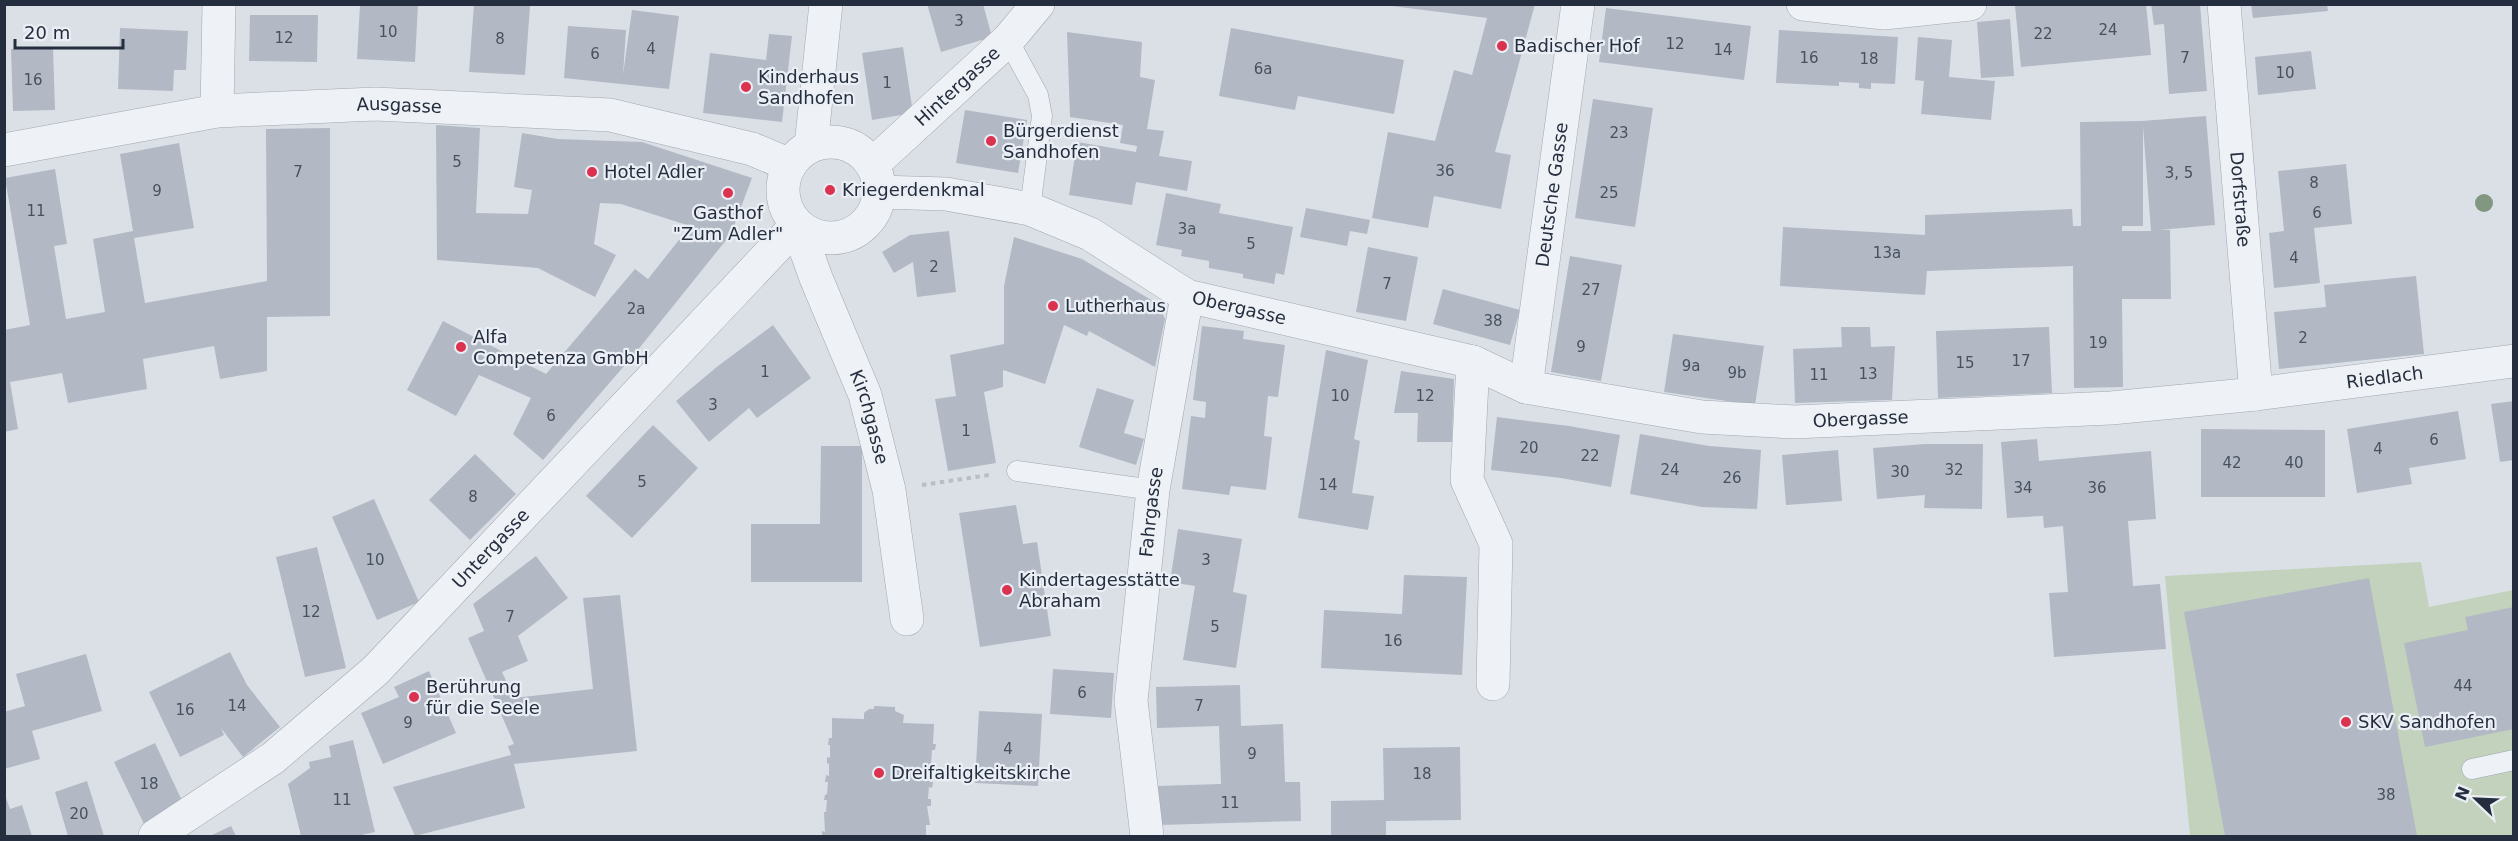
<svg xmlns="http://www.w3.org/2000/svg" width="2518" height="841" font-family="'DejaVu Sans',sans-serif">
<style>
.green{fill:#c2d2bc}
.building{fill:#b2b9c4;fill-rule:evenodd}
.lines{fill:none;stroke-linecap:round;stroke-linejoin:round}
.service-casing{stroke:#a0a7b1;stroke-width:21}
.minor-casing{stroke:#a0a7b1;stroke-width:34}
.path{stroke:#b9bec6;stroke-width:4;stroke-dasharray:4.5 4.5;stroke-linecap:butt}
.service{stroke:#eef1f5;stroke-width:20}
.minor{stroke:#eef1f5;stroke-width:33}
.tree{fill:#829782}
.poi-dot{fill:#da324f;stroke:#ebeff5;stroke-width:2}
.labels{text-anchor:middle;stroke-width:4.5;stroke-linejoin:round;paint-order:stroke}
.number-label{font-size:15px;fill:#485160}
.poi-label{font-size:18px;fill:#242e3f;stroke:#ebeff5;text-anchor:start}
.street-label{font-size:18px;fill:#242e3f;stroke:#ebeff5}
</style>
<rect width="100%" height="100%" fill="#dbe0e7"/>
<path class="green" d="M2421,562L2429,607L2513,590V836H2190L2165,576Z"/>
<path class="building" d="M360,4H418L415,62L357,59Z
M474,4L530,6L525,75L469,72Z
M927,4H983L992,37L941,52Z
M1376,4H1535L1495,152L1511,155L1501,209L1434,196L1428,228L1372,218L1388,132L1435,141L1454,70L1472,75L1487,18Z
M2037,4H2146L2151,55L2021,67L2015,6Z
M2151,4H2200L2207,91L2169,94L2164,24L2154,25Z
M2251,4H2327L2328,11L2253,18Z
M1606,8L1751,26L1744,80L1599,62Z
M632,10L679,16L669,89L564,78L568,26L626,30L623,75Z
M250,15H318L317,62L249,61Z
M2010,19L2014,76L1981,78L1977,22Z
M120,28L188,31L186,70H174L173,91L118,89Z
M1231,28L1404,60L1394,114L1298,96L1295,110L1219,96Z
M1779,30L1898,37L1895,84L1871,83V89L1859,88V83L1839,82V86L1776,83Z
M1067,32L1142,42L1140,77L1155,80L1147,129L1164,131L1159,156L1192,161L1187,191L1136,182L1132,205L1069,195L1077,142L1136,152L1137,146L1120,143L1123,125L1070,117Z
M769,34L792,36L782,122L703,113L710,53L766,60Z
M1918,37L1952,40L1949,77L1995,81L1991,120L1921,114L1924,81L1915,80Z
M903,47L913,113L872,120L862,53Z
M53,48L55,110L13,111L11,49Z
M2311,51L2316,89L2258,95L2255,57Z
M1593,99L1653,108L1635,227L1575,218Z
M965,110L1027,120L1018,173L956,163Z
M2206,116L2215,225L2159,230H2170L2171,299H2122L2123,387L2074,388L2073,266L1927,271L1925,295L1780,286L1783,227L1925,235V215L2072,209L2073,226H2081L2080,122L2142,121ZM2143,126L2151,231H2122V226H2143Z
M436,125L480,128L476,213L528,214L532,190L514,187L522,133L558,139L642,142L752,178L731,234L637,351L543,460L513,434L531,398L479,375L456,416L407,390L443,321L546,374L635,269L648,279L690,226L621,204L600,203L594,244L616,255L595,297L538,268L437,260Z
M330,128V316L267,317V371L220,379L214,346L143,359L147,389L68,403L62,373L10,382L18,429L4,432V330L30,325L5,178L55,169L67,244L54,246L66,319L105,312L93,239L133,231L120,154L179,143L194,228L134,238L145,303L267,281L266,129Z
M2346,164L2352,224L2314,228L2320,283L2274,288L2269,233L2284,231L2278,171Z
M1166,193L1221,204L1219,213L1293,227L1284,275L1276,273L1274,284L1243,278V274L1209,268V261L1181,256L1182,250L1156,245Z
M1306,208L1370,220L1367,234L1350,231L1347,246L1300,237Z
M949,231L956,292L917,297L913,262L894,273L882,252L910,235Z
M1014,237L1082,259L1158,304L1165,319L1155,367L1089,331L1087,336L1064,325L1045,384L1003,370V387L984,392L996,463L948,471L935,399L956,396L950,355L1004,344V286Z
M1368,247L1418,257L1406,321L1356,312Z
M1570,256L1622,265L1601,381L1551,372Z
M2416,276L2424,354L2279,369L2274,312L2326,307L2324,285Z
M1443,289L1520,310L1510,345L1433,324Z
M773,325L811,378L757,418L749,408L709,442L676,401L718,366Z
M1202,326L1244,331L1243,339L1285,345L1278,397L1268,396L1264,436L1272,437L1266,490L1231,486L1229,495L1182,489L1191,416L1205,418L1206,402L1193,400Z
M1841,327H1870L1871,347L1895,346L1892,400L1795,403L1793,349L1842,347Z
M2049,327L2052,393L1938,398L1936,331Z
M1673,334L1764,346L1755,405L1664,392Z
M1326,350L1368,360L1354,439L1360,441L1352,493L1374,496L1368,530L1298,518Z
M1401,371L1454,379L1452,442H1417L1418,413H1394Z
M1097,388L1134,400L1124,433L1144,439L1136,465L1079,447Z
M2514,401V460L2500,462L2491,404Z
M2458,411L2466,459L2409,468L2412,484L2357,493L2347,429Z
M1497,417L1569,426L1620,435L1611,487L1561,478L1491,470Z
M653,425L698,468L632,538L586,496Z
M2201,429L2325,430V497H2201Z
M1640,434L1709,446L1761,450L1757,509L1702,507L1630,494Z
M2037,439L2039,461L2151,451L2156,519L2128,521L2133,586L2160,584L2166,649L2054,657L2049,593L2068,592L2063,526L2044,528L2043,516L2007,518L2001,442Z
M1925,444H1983L1982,509L1924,508L1925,495L1877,499L1873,448Z
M821,446H862V582H751V524H820Z
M1838,450L1842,501L1786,505L1782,455Z
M475,454L516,494L470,540L429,500Z
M374,499L419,602L377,620L332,517Z
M1016,505L1023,544L1037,542L1051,636L980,647L959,513Z
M1178,529L1242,539L1233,592L1247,595L1236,668L1183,660L1195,586L1170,582Z
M317,547L346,668L305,677L276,557Z
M536,556L568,598L518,636L528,661L502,672L514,698L593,689L583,598L620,595L637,751L514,764L525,808L415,836L393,787L511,755L508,746L514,744L468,638L484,631L473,604Z
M1404,575L1467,577L1462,675L1321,668L1324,610L1402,614Z
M2369,578L2417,836H2225L2184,612Z
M2514,607V729L2425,747L2404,643L2468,630L2465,617Z
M230,652L247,685L280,727L243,757L221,728L224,735L180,757L149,692Z
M86,654L102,711L32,731L40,759L4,769V712L25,706L16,674Z
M1053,669L1114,673L1111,718L1050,714Z
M429,671L456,733L383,764L361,713L399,697L394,687Z
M1240,685L1241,726L1283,724L1285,782H1300L1301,821L1159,825L1158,786L1221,784L1219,726L1157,728L1156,687Z
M874,706L895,707V711L904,715L903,723L934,724L933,744H936L935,750H932L931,764L934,765L933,770H930V782H933L932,788L929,787L928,799H931V806H927L930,825H926V836H822V831L825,832L824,812H826L827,800H824L825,795L827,794L828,782H825L826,775L829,776V763L827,764V757L830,758V745H828L829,738H832V718L864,719V713L869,709H874Z
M979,711L1042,714L1038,786L975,783Z
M353,740L375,832L357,836H301L288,784L310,768L309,762L331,757L329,746Z
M155,743L184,805L144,824L114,762Z
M1460,747L1461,820L1386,821V836H1331V801L1384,800L1383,748Z
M87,781L104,836H68L55,792Z
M4,792L10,809L22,805L32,836H4Z
M231,826L236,836H210Z"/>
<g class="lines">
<defs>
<path id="service" d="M1008,40L1038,95L1042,116L1030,209
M1017,471L1153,490
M2472,769L2514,760"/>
<g id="minor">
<path d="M1803,4L1884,13L1970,4"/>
<path id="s1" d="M2224,4L2256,394"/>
<path d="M217,111L219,4"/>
<circle cx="831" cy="190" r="48"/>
<path d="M811,146L826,4"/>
<path id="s2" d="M4,150L217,111L375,104L610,115L752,149L790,165"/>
<path id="s3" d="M872,165L1008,40L1038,4"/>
<path id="s4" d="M879,192L946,194L1030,209L1090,234L1187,296L1473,362L1526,387L1702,417L1794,422L2111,408L2256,394L2514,361"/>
<path d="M1473,362L1467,480L1496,544L1493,684"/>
<path id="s5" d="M1526,387L1578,4"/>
<path id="s6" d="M155,836L273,758L375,671L797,225L816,278L865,395L889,490L907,619"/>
<path id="s7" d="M1147,836L1131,701L1153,490L1187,296"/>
</g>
</defs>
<use href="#service" class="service-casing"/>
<use href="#minor" class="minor-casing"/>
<path class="path" d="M922,485L989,475"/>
<use href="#service" class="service"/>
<use href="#minor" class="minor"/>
</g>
<circle class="tree" cx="2484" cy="203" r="9"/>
<g class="poi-dot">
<circle cx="1502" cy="46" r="6"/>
<circle cx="746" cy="87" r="6"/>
<circle cx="991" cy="141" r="6"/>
<circle cx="592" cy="172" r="6"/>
<circle cx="830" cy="190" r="6"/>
<circle cx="728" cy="193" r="6"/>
<circle cx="1053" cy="306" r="6"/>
<circle cx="461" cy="347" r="6"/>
<circle cx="1007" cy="590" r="6"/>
<circle cx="414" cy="697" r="6"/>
<circle cx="2346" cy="722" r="6"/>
<circle cx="879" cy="773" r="6"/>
</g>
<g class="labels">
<g class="number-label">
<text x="959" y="26">3</text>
<text x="2108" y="35">24</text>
<text x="388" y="37">10</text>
<text x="2043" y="39">22</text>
<text x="284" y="43">12</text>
<text x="500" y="44">8</text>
<text x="1675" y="49">12</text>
<text x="651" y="54">4</text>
<text x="1723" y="55">14</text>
<text x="595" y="59">6</text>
<text x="1809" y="63">16</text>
<text x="2185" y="63">7</text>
<text x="1869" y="64">18</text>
<text x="1263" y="74">6a</text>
<text x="2285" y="78">10</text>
<text x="33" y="85">16</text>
<text x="887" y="88">1</text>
<text x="1619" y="138">23</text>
<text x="457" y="167">5</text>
<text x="1445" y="176">36</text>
<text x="298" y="177">7</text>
<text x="2179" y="178">3, 5</text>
<text x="2314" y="188">8</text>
<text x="157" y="196">9</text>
<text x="1609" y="198">25</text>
<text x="36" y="216">11</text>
<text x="2317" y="218">6</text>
<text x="1187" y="234">3a</text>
<text x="1251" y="249">5</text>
<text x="1887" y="258">13a</text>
<text x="2294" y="263">4</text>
<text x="934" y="272">2</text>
<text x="1387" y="289">7</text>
<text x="1591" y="295">27</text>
<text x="636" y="314">2a</text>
<text x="1493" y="326">38</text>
<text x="2303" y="343">2</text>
<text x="2098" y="348">19</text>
<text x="1581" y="352">9</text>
<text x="2021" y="366">17</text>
<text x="1965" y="368">15</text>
<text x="1691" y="371">9a</text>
<text x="765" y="377">1</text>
<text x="1737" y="378">9b</text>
<text x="1868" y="379">13</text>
<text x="1819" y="380">11</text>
<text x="1340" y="401">10</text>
<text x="1425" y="401">12</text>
<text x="713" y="410">3</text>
<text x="551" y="421">6</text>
<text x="966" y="436">1</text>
<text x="2434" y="445">6</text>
<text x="1529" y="453">20</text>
<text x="2378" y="454">4</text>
<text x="1590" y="461">22</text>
<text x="2232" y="468">42</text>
<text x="2294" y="468">40</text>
<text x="1670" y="475">24</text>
<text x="1954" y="475">32</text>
<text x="1900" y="477">30</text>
<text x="1732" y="483">26</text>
<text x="642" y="487">5</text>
<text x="1328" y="490">14</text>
<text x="2023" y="493">34</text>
<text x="2097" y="493">36</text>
<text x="473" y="502">8</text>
<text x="375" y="565">10</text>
<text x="1206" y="565">3</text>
<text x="311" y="617">12</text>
<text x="510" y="622">7</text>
<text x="1215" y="632">5</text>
<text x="1393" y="646">16</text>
<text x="2463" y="691">44</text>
<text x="1082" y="698">6</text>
<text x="237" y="711">14</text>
<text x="1199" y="711">7</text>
<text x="185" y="715">16</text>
<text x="408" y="728">9</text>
<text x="1008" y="754">4</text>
<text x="1252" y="759">9</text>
<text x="1422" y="779">18</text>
<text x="149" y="789">18</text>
<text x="2386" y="800">38</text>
<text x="342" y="805">11</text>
<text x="1230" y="808">11</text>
<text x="79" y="819">20</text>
</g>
<g class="poi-label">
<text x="1514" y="52">Badischer Hof</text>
<text x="758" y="83">Kinderhaus<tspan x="758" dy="21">Sandhofen</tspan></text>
<text x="1003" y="137">Bürgerdienst<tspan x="1003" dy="21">Sandhofen</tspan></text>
<text x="604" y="178">Hotel Adler</text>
<text x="842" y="196">Kriegerdenkmal</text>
<text x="728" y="219" text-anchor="middle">Gasthof<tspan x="728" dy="21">"Zum Adler"</tspan></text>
<text x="1065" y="312">Lutherhaus</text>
<text x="473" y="343">Alfa<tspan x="473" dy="21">Competenza GmbH</tspan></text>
<text x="1019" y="586">Kindertagesstätte<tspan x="1019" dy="21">Abraham</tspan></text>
<text x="426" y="693">Berührung<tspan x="426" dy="21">für die Seele</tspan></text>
<text x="2358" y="728">SKV Sandhofen</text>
<text x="891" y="779">Dreifaltigkeitskirche</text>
</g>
<g class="street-label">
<text dy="6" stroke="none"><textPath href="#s3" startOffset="116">Hintergasse</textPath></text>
<text dy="6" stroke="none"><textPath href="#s2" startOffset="399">Ausgasse</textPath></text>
<text dy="6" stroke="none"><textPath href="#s5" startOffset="194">Deutsche Gasse</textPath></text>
<text dy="6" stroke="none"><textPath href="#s1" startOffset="196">Dorfstraße</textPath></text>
<text dy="6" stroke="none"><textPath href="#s4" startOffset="386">Obergasse</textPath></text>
<text dy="6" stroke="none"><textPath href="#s4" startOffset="1548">Riedlach</textPath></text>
<text dy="6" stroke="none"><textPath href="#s6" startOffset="1095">Kirchgasse</textPath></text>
<text dy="6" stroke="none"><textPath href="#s4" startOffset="1022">Obergasse</textPath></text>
<text dy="6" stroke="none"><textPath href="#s7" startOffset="326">Fahrgasse</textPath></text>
<text dy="6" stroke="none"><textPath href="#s6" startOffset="444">Untergasse</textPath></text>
</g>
</g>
<rect width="2518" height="841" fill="none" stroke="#242e3f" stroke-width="12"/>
<g transform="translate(2476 799) rotate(293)" stroke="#ebeff5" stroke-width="4.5" paint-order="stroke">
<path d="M0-4.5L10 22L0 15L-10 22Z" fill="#242e3f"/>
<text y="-9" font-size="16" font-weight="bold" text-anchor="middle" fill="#242e3f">N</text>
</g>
<path d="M15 39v9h108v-9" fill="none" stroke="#242e3f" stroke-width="3"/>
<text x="24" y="39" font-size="18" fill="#242e3f" stroke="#ebeff5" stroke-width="4.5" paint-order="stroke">20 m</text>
</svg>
